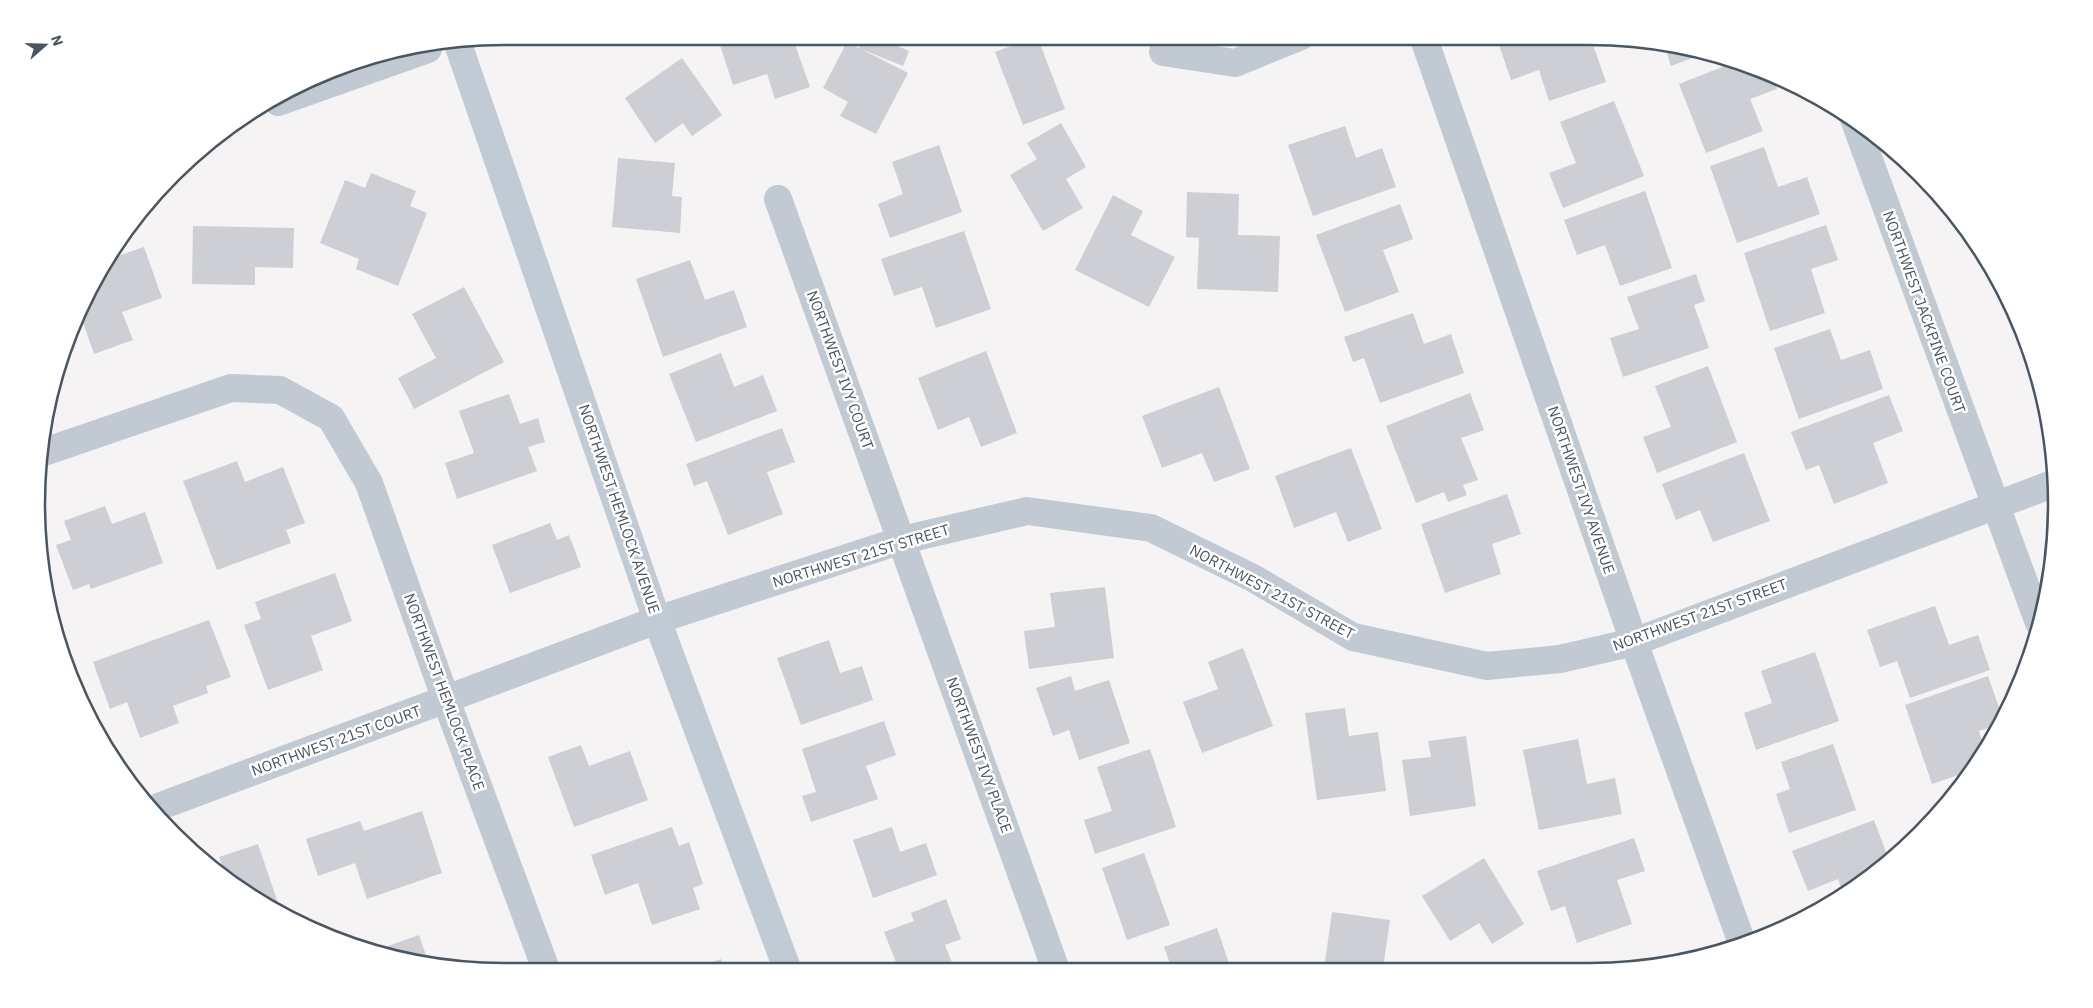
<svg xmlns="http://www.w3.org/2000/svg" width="2093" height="1008" font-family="'IBM Plex Sans',sans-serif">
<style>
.building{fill:#cdcfd5}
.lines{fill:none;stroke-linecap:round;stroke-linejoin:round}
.street{stroke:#c1cad2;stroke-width:28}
.secondary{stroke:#c1cbd6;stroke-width:28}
.labels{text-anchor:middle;stroke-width:5;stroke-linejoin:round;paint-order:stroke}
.street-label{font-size:15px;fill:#4a5661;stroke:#fff}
.rim{fill:none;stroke:#4a5661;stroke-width:2.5}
</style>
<rect width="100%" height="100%" fill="#f5f3f3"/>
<path class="building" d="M717,36H792L810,87L775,99L767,74L733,85Z
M864,36H875L909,51L903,66L861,49L908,73L876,134L840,116L848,102L823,88L847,42L859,48Z
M1037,36L1065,109L1023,125L995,52Z
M1515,36H1590L1606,82L1549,101L1539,70L1511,80L1498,42Z
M1664,44L1681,45L1706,53L1671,66Z
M682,58L722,115L692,136L683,123L655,143L625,98Z
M1735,62L1771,73L1777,89L1750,99L1763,131L1706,153L1679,84Z
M1614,101L1644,176L1563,208L1549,173L1576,163L1560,122Z
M1061,123L1086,167L1066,179L1083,208L1043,231L1010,175L1037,159L1027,143Z
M1345,126L1356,158L1382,148L1396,187L1313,216L1288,145Z
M939,145L962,212L890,238L878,204L903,194L892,162Z
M1764,147L1778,187L1807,177L1820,214L1737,243L1710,166Z
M618,158L675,163L672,196L682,197L680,233L612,227Z
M371,173L416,191L410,206L427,213L398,286L356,269L359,259L320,243L345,180L365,188Z
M1645,191L1672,268L1620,286L1605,245L1577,255L1564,220Z
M1187,192L1239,194L1238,235L1280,236L1278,292L1197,289L1199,238L1186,237Z
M1113,195L1143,211L1131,235L1175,257L1149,307L1075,270Z
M1400,204L1413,239L1383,250L1399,292L1345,312L1316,235Z
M1826,225L1838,260L1811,269L1825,313L1770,331L1744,253Z
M193,226L294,228L293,268L255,267V285L192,284Z
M964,231L991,309L936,328L922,287L894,296L881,259Z
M144,247L162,298L122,312L133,340L94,354L79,311L106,260Z
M690,260L705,300L734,290L747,327L663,357L636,279Z
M1696,274L1705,301L1694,305L1709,348L1623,377L1610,338L1639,329L1627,297Z
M464,287L504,362L414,409L398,378L436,358L412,314Z
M2012,310L2021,325L2025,338L2023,339Z
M1413,313L1424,344L1451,334L1464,373L1380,403L1364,358L1353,362L1344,337Z
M1830,329L1841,360L1870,350L1883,389L1799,419L1774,348Z
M64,351L68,363L59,366Z
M986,351L1017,433L981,447L969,417L938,430L918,378Z
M721,353L734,387L763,375L777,411L696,442L669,374Z
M1708,366L1737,442L1657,473L1643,437L1671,427L1655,386Z
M1219,387L1250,469L1214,482L1202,453L1162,468L1142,416Z
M1470,393L1484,430L1461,438L1478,480L1463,485L1467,495L1448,502L1444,492L1416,503L1386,426Z
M509,394L520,424L538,418L545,442L528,447L537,471L457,499L445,463L474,453L459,411Z
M1889,395L1903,431L1873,443L1888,483L1834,504L1819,465L1806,470L1791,432Z
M782,428L795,462L767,472L783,514L728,535L707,481L694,486L686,464Z
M1351,448L1382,529L1348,542L1336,512L1294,528L1275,476Z
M1744,453L1770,521L1713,542L1700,510L1676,520L1662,484Z
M237,461L245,482L283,467L305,523L286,530L291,543L217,570L183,481Z
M1507,494L1521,534L1492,544L1501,574L1445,593L1421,524Z
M105,506L112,524L145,512L163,563L91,589L89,584L73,590L56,545L71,540L64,521Z
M550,523L557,540L569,535L581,567L510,593L492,545Z
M335,573L352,621L311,636L323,670L268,690L244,625L261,619L255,602Z
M1105,587L1114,658L1029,669L1024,631L1055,627L1050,593Z
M1935,606L1949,645L1978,635L1990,670L1910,698L1897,661L1880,667L1867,630Z
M209,620L231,677L206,686L208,693L173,706L179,723L140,738L127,702L110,709L93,662Z
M829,640L840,673L862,666L873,700L801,725L777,658Z
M1243,648L1273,726L1202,753L1183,702L1218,689L1208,662Z
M1815,652L1839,721L1756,750L1744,713L1772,703L1761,671Z
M1071,676L1075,691L1109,680L1130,743L1079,760L1069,730L1053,736L1036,688Z
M1988,676L2002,716L1997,725L1979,731L1984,747L1970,771L1932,784L1905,705Z
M1345,708L1349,736L1378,732L1386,791L1317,800L1305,713Z
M884,721L896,755L866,766L878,799L811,822L802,796L816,792L802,749Z
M1466,736L1476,806L1410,816L1402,760L1431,757L1428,741Z
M1578,739L1587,784L1615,778L1622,814L1539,830L1523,750Z
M1833,744L1856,810L1789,833L1776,794L1790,789L1781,762Z
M581,745L589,766L630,751L648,800L574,827L548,757Z
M1150,749L1176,827L1095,854L1084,820L1112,811L1097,767Z
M1959,790L1953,796L1945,803L1943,795Z
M422,811L442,873L367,899L355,863L318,876L306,839L360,821L364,831Z
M1874,820L1889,860L1874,875L1843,893L1838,879L1808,891L1792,851Z
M672,827L679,846L689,842L703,884L693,888L700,909L652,925L638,883L605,895L591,855Z
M892,827L900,852L926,843L937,875L873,898L853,840Z
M1634,838L1645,871L1617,880L1632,924L1577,943L1565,906L1551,911L1537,871Z
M258,844L279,906L272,908L244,893L216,870L223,868L219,857Z
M1144,853L1170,925L1127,940L1102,868Z
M1484,858L1524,924L1492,944L1479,923L1450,941L1422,896Z
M946,899L961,939L945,945L955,970H899L884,932L914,921L911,913Z
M1332,912L1390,920L1384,962L1414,966L1413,969H1324Z
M1217,928L1231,969H1172L1164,947Z
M419,935L429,964L412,963L374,951Z
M721,959L725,971H688Z"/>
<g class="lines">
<path class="street" d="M1423,36L1634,642L1742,943
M1163,52L1235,63L1301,36
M278,102L428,49
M1854,119L2039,623
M778,199L1056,970
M44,452L231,388L280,390L331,418L369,483L446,700L547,972
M155,810L158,807L657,620L902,540L1027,511L1151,528L1253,578L1353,637L1487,666L1560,659L1634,642L2055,483"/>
<path class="secondary" d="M458,44L657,620L788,971"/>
</g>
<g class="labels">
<g class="street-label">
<text transform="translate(1924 312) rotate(70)" y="5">NORTHWEST JACKPINE COURT</text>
<text transform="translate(840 370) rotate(70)" y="5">NORTHWEST IVY COURT</text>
<text transform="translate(1581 490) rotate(71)" y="5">NORTHWEST IVY AVENUE</text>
<text transform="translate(619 509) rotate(71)" y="5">NORTHWEST HEMLOCK AVENUE</text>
<text transform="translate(861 556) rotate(-17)" y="5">NORTHWEST 21ST STREET</text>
<text transform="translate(1272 592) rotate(28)" y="5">NORTHWEST 21ST STREET</text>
<text transform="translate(1700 615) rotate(-20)" y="5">NORTHWEST 21ST STREET</text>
<text transform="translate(444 692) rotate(70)" y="5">NORTHWEST HEMLOCK PLACE</text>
<text transform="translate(336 741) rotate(-20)" y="5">NORTHWEST 21ST COURT</text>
<text transform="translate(979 755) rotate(70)" y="5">NORTHWEST IVY PLACE</text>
</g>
</g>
<path d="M0 0H2093V1008H0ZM504 45H1589A459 459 0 0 1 2048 504V504A459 459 0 0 1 1589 963H504A459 459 0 0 1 45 504V504A459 459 0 0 1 504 45Z" fill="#fff" fill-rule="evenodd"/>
<path class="rim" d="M504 45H1589A459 459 0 0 1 2048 504V504A459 459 0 0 1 1589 963H504A459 459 0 0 1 45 504V504A459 459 0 0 1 504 45Z"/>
<g transform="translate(45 45) rotate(70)" stroke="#ffffff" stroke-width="4" paint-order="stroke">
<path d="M0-4L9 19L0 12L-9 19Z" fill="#4a5661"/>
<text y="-8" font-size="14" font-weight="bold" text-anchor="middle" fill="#4a5661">N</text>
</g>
</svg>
